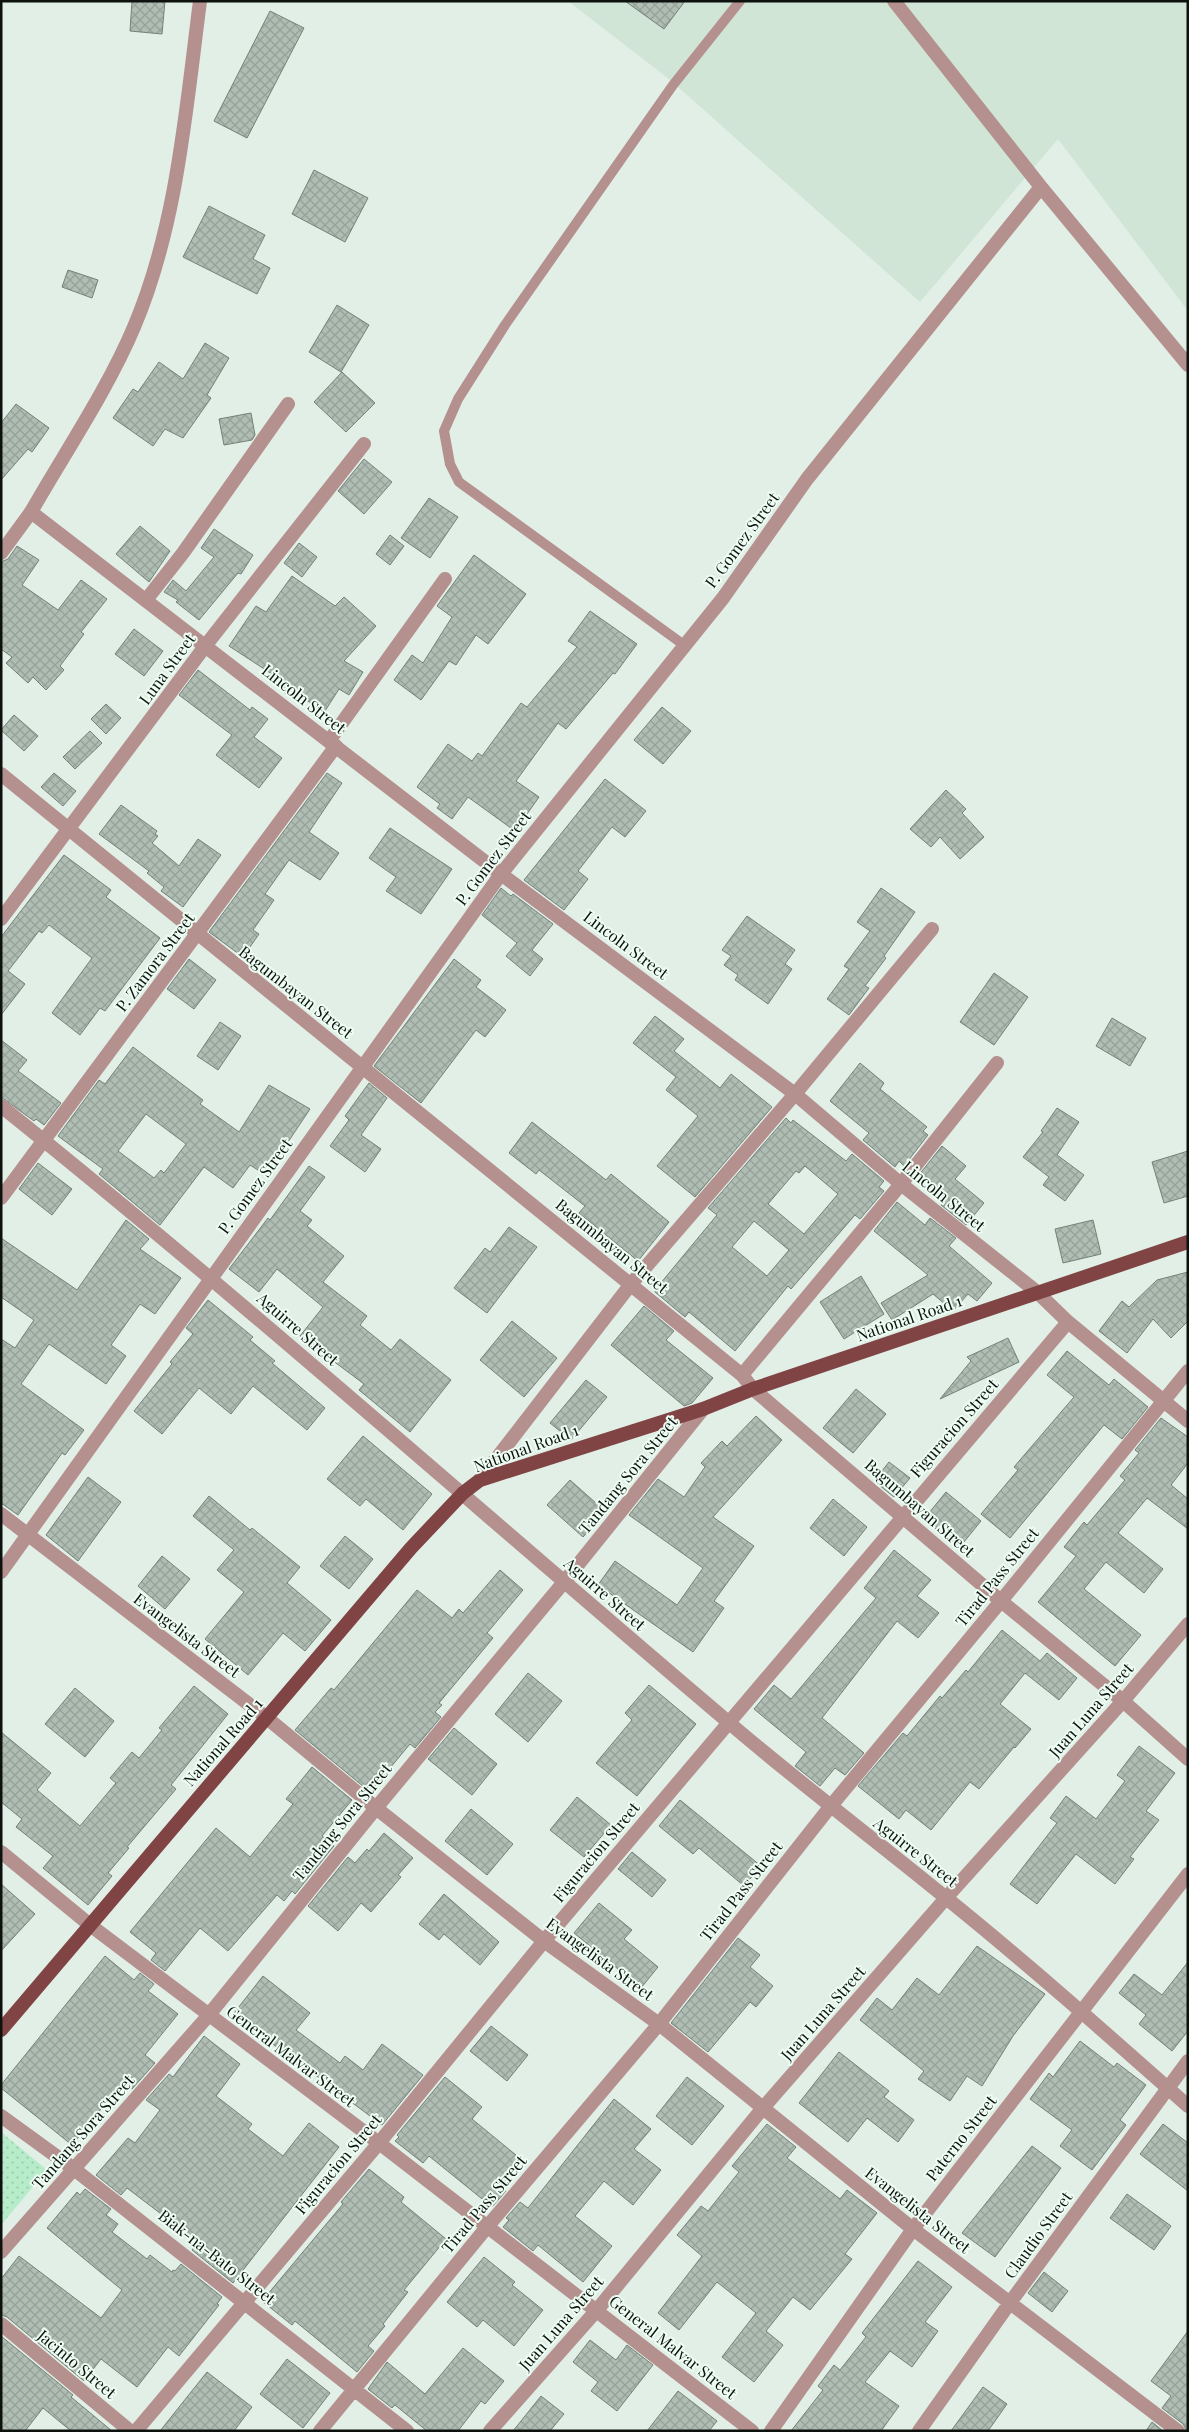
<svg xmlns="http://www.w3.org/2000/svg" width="1189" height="2432" font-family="'Playfair Display',serif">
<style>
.built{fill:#d0e5d6}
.grass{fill:url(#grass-dots)}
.building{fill:url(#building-cross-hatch);stroke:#748178;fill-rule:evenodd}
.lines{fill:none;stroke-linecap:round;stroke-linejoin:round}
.service{stroke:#b4908f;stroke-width:10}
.minor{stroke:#b4908f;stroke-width:14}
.tertiary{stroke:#b4908f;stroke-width:14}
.primary{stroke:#814445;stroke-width:14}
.labels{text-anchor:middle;stroke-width:4;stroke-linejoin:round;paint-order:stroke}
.street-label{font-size:16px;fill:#0d120f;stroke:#eefdf3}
</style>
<defs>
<pattern id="grass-dots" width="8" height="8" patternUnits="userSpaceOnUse" patternTransform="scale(1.25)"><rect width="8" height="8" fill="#b6ecc9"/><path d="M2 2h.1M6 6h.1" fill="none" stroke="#9bc9ab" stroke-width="1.8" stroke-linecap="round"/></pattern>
<pattern id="building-cross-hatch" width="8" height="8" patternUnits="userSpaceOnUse" patternTransform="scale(1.25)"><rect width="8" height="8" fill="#afbdb3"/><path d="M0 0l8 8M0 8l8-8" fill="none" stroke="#95a199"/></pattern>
</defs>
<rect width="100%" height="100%" fill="#e1efe6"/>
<path class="built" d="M568,1H1188V311L1058,139L920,302L669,79Z"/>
<path class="grass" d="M1,2132L47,2170L1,2225Z"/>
<path class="building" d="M132,1H165L162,34L130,31Z
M625,1H685L664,29Z
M270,11L304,28L247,138L214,121Z
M314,170L368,198L345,242L292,214Z
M209,206L265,235L253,259L270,268L257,294L183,257Z
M68,270L98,280L92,298L62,287Z
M337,305L369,325L341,372L309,352Z
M205,343L229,358L207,395L211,398L183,438L165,429L153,446L113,418L133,389L138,392L159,362L183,379Z
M342,372L375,403L346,432L314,402Z
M16,404L49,428L32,452L28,449L1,480V423Z
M251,413L255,435L252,440L224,445L219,419Z
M364,459L392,482L364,514L338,491Z
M429,498L458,517L430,558L401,538Z
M140,526L170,551L149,582L116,554Z
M214,529L253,555L241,574L238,573L199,620L176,602L178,600L164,592L173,580L186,591L214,557L201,548Z
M390,535L404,546L390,565L376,554Z
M299,543L317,557L302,577L284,563Z
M17,546L39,560L22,585L58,610L81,580L107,599L81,632L84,634L60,666L64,670L46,690L33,677L28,683L6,663L12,657L1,649V562L8,559Z
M474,555L526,594L488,644L476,635L456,665L449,661L421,700L394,680L412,655L423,663L452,617L437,606Z
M292,576L335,606L344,597L376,626L344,661L363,672L349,695L339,689L325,711L299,696L295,701L274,683L278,678L229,646L256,606L266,612Z
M590,611L637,644L615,674L613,673L566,729L558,723L516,781L539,797L515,831L468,797L452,819L437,808L440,804L417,787L448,744L472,761L478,753L482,756L521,703L527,707L577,647L568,641Z
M134,629L163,651L144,676L115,654Z
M198,670L250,710L252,707L268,719L254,737L282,758L259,788L216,755L232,735L179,695Z
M106,704L121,718L106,734L91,719Z
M662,707L691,731L663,764L634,740Z
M14,715L38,736L24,751L1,730Z
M90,731L102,743L75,769L63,757Z
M54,773L76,791L63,806L41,787Z
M327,773L342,783L309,832L339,853L320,880L289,860L265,894L274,900L253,930L259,934L243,957L209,932Z
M605,779L646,811L625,837L612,827L578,871L588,879L564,910L524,880Z
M946,790L966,809L962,813L984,837L960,859L940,837L931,847L910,829Z
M121,805L157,831L155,834L158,836L152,843L179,866L198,839L221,855L183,907L161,891L164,887L147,873L149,871L99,834Z
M390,828L452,869L421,914L386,891L396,877L369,858Z
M64,855L111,890L106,897L160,938L105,1011L100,1008L80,1035L52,1013L92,958L49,925L42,933L39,931L8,971L25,984L1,1015V937Z
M501,888L511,896L513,894L553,924L532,950L543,959L530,976L506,956L517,943L482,915Z
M881,888L915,912L884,956L886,958L865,986L869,988L849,1015L827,999L849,969L844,966L870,931L857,922Z
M747,916L795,950L785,964L792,969L768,1004L735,980L738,975L724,965L731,956L722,950Z
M189,959L216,980L194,1009L167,989Z
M454,959L481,980L476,987L506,1010L485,1037L476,1030L421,1103L374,1066Z
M994,973L1028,997L994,1045L960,1022Z
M655,1016L684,1039L674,1051L720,1088L731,1074L772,1107L695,1197L657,1166L698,1116L666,1090L676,1077L633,1043Z
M1112,1018L1146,1038L1130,1066L1096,1046Z
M220,1022L241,1036L218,1070L197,1056Z
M1,1040L27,1060L18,1071L61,1103L44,1125L36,1119L34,1121L1,1097Z
M133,1047L203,1100L200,1104L239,1132L269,1085L310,1109L266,1175L250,1165L233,1188L204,1167L160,1225L99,1174L103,1169L58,1136L99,1080L105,1084ZM146,1114L186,1144L164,1173L161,1170L154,1178L118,1151Z
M860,1063L884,1083L880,1089L927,1127L923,1131L928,1135L904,1166L899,1161L895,1167L863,1140L869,1133L830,1101Z
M369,1083L387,1098L361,1135L381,1149L365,1172L330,1146L349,1120L345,1116Z
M1057,1108L1079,1122L1057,1155L1084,1175L1065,1201L1043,1185L1049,1177L1023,1157L1043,1132L1041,1131Z
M786,1118L791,1123L793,1120L846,1161L852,1154L884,1181L879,1187L884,1191L860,1219L855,1215L791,1289L788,1286L735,1351L689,1312L685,1317L655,1292V1290L717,1215L708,1208ZM805,1166L838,1194L804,1234L768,1204L796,1171L799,1173ZM754,1221L789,1250L767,1276L732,1247Z
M532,1122L606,1180L611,1174L669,1222L638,1261L579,1213L585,1206L539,1170L536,1174L509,1153Z
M942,1146L966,1166L955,1179L984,1203L966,1225L941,1205L946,1199L918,1176Z
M1188,1151V1196L1164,1203L1152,1162Z
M38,1163L72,1189L52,1215L19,1189Z
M309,1166L325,1177L300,1211L312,1220L307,1226L344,1256L323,1282L367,1316L360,1325L391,1350L400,1339L451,1380L410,1432L359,1390L364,1384L300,1336L323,1307L277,1269L259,1292L229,1269L268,1218L270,1220Z
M897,1202L925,1225L930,1218L956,1238L949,1246L992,1283L977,1301L968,1294L953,1311L933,1294L892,1320L881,1303L928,1275L874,1231Z
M126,1220L149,1239L140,1249L181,1278L155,1314L140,1304L111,1345L126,1356L106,1384L49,1344L21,1384L84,1430L65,1455L62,1453L18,1515L1,1503V1339L15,1348L34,1320L1,1297V1238L77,1290Z
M1093,1220L1101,1254L1063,1263L1055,1229Z
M509,1227L537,1247L487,1313L454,1288L485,1248L490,1252Z
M1188,1272V1321L1171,1338L1153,1319L1127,1353L1099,1331L1122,1301L1129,1307L1157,1280Z
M861,1276L884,1314L844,1339L820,1302Z
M208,1300L253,1337L250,1340L275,1361L272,1363L325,1408L307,1430L253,1386L231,1414L199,1388L162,1434L134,1411L172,1364L170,1362L193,1334L186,1328Z
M644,1306L674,1331L666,1340L713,1378L692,1403L684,1406L611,1345Z
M512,1321L557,1358L524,1397L480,1360Z
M1008,1338L1019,1362L940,1399L971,1361L967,1357Z
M1067,1351L1109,1385L1114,1379L1148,1407L1122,1439L1104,1425L1010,1538L981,1514L1018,1470L1014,1467L1074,1397L1047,1375Z
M586,1380L607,1397L571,1440L550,1423Z
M856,1389L886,1414L853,1453L823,1428Z
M756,1416L782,1440L713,1517L754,1546L714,1601L724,1608L693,1652L598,1585L615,1561L677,1605L703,1568L629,1515L658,1479L684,1497L705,1467L701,1463L722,1441L727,1446Z
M1161,1418L1188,1437V1463L1171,1485L1188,1499V1529L1147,1498L1118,1533L1163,1569L1144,1593L1106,1562L1084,1589L1141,1635L1115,1666L1038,1602L1076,1556L1064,1547L1084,1522L1087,1525L1125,1480L1120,1476L1139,1453L1135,1450Z
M363,1436L432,1494L403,1530L366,1499L360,1506L327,1479Z
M889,1462L910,1478L894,1497L874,1481Z
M88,1477L121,1502L78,1561L46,1535Z
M570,1480L606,1512L583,1537L547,1505Z
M946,1492L981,1521L959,1548L924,1519Z
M209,1496L250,1530L252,1528L300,1567L287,1583L331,1620L305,1651L283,1633L248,1675L205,1639L244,1592L217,1570L234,1550L193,1516Z
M833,1499L867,1527L844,1556L810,1528Z
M345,1536L373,1559L349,1589L320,1566Z
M894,1550L931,1580L917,1596L939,1613L918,1638L897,1621L822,1718L864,1753L845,1775L835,1768L820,1786L795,1766L806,1752L754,1709L774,1685L791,1699L876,1598L864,1588Z
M162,1556L190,1579L165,1609L138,1586Z
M500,1570L523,1590L487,1633L493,1638L439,1703L442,1705L435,1712L441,1717L415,1748L410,1744L370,1792L295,1730L331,1688L334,1690L417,1590L452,1618L459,1609L463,1613Z
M1002,1630L1040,1661L1047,1653L1077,1678L1059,1700L1025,1673L1000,1704L1031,1729L1015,1748L1014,1747L979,1789L970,1782L931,1830L906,1810L899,1819L858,1786L903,1733L907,1736L940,1696L942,1698L966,1670L968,1672Z
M528,1673L562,1701L528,1742L495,1714Z
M649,1685L696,1724L637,1796L596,1763L632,1720L625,1713Z
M194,1686L228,1714L171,1785L176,1789L127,1847L129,1848L108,1873L112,1876L88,1905L43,1868L53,1856L16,1827L22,1819L1,1802V1732L51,1773L37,1790L80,1826L116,1783L110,1778L132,1752L139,1758L162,1730L159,1728Z
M75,1688L114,1721L85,1757L45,1724Z
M454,1728L497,1764L472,1795L428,1759Z
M1139,1746L1175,1773L1146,1811L1159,1820L1130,1857L1134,1859L1115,1884L1076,1854L1037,1904L1010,1884L1057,1823L1050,1818L1066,1796L1096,1819L1125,1781L1117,1775Z
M312,1767L352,1800L322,1836L334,1846L295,1894L292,1891L284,1901L277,1895L228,1951L200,1928L165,1971L151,1960L156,1953L130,1932L216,1828L250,1857L293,1804L286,1799Z
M577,1797L611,1825L584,1857L550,1830Z
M680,1800L761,1866L744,1886L699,1848L693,1854L659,1826Z
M471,1809L513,1844L487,1875L445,1841Z
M384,1833L413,1858L398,1875L401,1877L371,1912L361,1903L338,1931L308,1906L348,1857L355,1863L367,1849L369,1851Z
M632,1852L666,1880L652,1897L618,1869Z
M1,1884L35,1914L1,1951Z
M444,1894L499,1942L480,1965L444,1934L439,1940L419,1924Z
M599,1903L632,1930L624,1939L658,1967L641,1988L574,1933Z
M738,1938L760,1955L750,1967L773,1986L756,2007L750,2002L708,2052L671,2023Z
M977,1946L1045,1994L1013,2036L982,2086L967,2076L950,2101L918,2079L924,2071L860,2020L877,1998L892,2010L917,1978L939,1995Z
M105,1956L134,1980L140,1973L154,1984L148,1991L178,2014L145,2055L155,2063L132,2089L123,2082L72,2145L1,2088V2085Z
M1188,1962V2031L1172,2051L1139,2024L1146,2015L1119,1993L1134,1974L1162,1995Z
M263,1976L310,2013L296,2030L340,2063L345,2056L363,2070L382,2044L423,2075L382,2125L310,2071L308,2073L283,2055L284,2053L234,2013Z
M491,2026L528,2055L507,2081L470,2051Z
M204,2036L240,2064L216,2096L252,2124L248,2129L283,2156L309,2123L339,2147L233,2283L192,2250L198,2242L127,2188L121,2195L96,2175L128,2138L135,2143L160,2110L146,2100L169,2074L173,2077Z
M1080,2041L1114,2067L1117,2063L1146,2085L1120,2120L1126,2125L1092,2170L1060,2146L1072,2130L1030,2099L1049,2073L1053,2077Z
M839,2052L889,2091L884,2097L914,2120L898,2142L867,2118L848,2142L799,2103Z
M445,2077L482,2107L472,2119L522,2160L501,2186L506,2191L492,2207L429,2156L423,2163L395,2141L399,2137L397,2135Z
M687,2077L724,2106L692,2145L656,2116Z
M614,2099L651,2129L634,2149L661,2170L633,2205L604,2181L575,2216L612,2246L583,2282L538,2245L533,2251L503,2227L509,2220L506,2218L520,2202L528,2208Z
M767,2124L796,2147L787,2158L840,2199L847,2190L877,2213L845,2254L852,2259L810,2310L793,2297L766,2331L783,2345L754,2382L722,2357L756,2313L717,2282L679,2330L658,2313L702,2256L677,2235L701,2206L708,2211L739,2172L732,2166Z
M1163,2124L1188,2143V2191L1140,2154Z
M1032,2146L1061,2168L995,2257L962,2233Z
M369,2169L404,2197L401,2202L446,2239L404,2290L408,2292L383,2324L385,2326L368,2346L374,2351L357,2372L295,2321L292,2325L262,2301L343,2204L341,2202Z
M85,2189L111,2209L106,2215L118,2224L112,2232L147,2259L150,2255L172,2272L173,2270L175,2271L181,2264L222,2297L217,2304L219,2305L179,2356L168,2347L137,2387L101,2359L84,2381L7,2317L1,2315V2279L19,2256L101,2318L122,2290L47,2228L77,2192L80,2195Z
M1127,2194L1171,2226L1154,2250L1110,2218Z
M484,2257L515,2282L512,2285L543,2310L514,2346L483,2320L477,2327L447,2302Z
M918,2261L952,2287L925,2322L938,2331L912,2367L890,2351L865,2382L899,2406L881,2431H791L823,2390L818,2386L834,2365L840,2370L866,2337L862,2333Z
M1044,2272L1068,2291L1052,2312L1028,2293Z
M1188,2331V2431H1187L1183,2424L1162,2408L1171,2396L1151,2381Z
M1,2336L73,2395L71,2397L112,2431H71L43,2408L25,2431H1Z
M590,2340L616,2360L627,2345L653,2365L617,2411L591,2391L598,2382L573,2362Z
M463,2348L504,2381L485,2404L481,2401L458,2431H427L395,2405L392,2408L368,2389L387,2362L425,2394Z
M287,2359L330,2393L303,2428L260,2394Z
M207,2372L252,2407L234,2431H160Z
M983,2387L1007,2404L988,2431H951Z
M678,2391L717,2421L709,2431H647Z
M541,2396L564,2414L550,2431H513Z
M1152,2422L1163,2431H1146Z"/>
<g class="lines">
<path class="service" d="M684,645L459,482L450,464L444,431L458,399L505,325L673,85L740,1"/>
<path class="minor" d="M894,1L1041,187L1188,365
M1,553L31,512
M146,600L183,553L288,404
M329,741L445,579
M1,774C247,976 496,1173 742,1375L753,1389L1001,1601L1123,1701L1188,1759
M1,919L206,645L364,444
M1,1106C249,1305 485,1516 727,1721C798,1782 873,1838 945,1897C1028,1964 1108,2035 1188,2106
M1,1198L336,746
M1037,1292L1068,1322L1188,1421
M742,1375L901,1184L997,1063
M480,1480L631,1284L795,1094L932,929
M1,1514L267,1718L376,1808L544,1941L659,2024L913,2229L1178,2431
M1,1572L501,874L723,598L807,479L1041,187
M1,1852L90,1925L379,2143L752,2431
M1,2116L74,2169L407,2431
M1,2252L208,2016L376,1808L564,1582L703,1409
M1,2324L130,2431
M136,2431L379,2143L544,1941L1068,1322
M320,2431L487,2227L659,2024L830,1807L1001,1601L1188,1371
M771,2431L913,2229L1188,1874
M919,2431L1009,2304L1188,2061"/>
<path class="tertiary" d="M200,1C186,109 177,226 134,327C108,389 64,454 31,512L501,874L795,1094L901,1184L1037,1292
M490,2431L597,2310L763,2108L946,1898L1123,1701L1188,1624"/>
<path class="primary" d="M1,2030L411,1548L463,1493L480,1480L703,1409L753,1389L1188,1242"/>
</g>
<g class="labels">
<g class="street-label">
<text transform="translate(742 540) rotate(-54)" y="6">P. Gomez Street</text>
<text transform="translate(167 669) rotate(-54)" y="6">Luna Street</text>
<text transform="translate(304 699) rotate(38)" y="6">Lincoln Street</text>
<text transform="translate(493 858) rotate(-53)" y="6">P. Gomez Street</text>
<text transform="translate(626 945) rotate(37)" y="6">Lincoln Street</text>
<text transform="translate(155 962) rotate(-53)" y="6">P. Zamora Street</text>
<text transform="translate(296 992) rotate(38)" y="6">Bagumbayan Street</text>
<text transform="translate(255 1186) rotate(-54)" y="6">P. Gomez Street</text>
<text transform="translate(944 1196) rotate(39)" y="6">Lincoln Street</text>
<text transform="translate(612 1246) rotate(39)" y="6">Bagumbayan Street</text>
<text transform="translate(909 1318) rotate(-19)" y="6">National Road 1</text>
<text transform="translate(298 1329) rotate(41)" y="6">Aguirre Street</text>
<text transform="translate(954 1428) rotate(-49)" y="6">Figuracion Street</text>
<text transform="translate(526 1448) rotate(-20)" y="6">National Road 1</text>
<text transform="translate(628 1475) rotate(-51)" y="6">Tandang Sora Street</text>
<text transform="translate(920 1508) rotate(41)" y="6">Bagumbayan Street</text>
<text transform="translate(997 1577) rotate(-51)" y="6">Tirad Pass Street</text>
<text transform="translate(605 1594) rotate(41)" y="6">Aguirre Street</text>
<text transform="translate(187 1635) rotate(37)" y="6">Evangelista Street</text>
<text transform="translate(1091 1710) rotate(-49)" y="6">Juan Luna Street</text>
<text transform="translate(223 1742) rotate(-49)" y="6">National Road 1</text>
<text transform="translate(342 1822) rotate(-51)" y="6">Tandang Sora Street</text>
<text transform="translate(596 1852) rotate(-50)" y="6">Figuracion Street</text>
<text transform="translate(916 1852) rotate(38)" y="6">Aguirre Street</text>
<text transform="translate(741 1891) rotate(-52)" y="6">Tirad Pass Street</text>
<text transform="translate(600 1959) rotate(36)" y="6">Evangelista Street</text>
<text transform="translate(823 2013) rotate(-49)" y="6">Juan Luna Street</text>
<text transform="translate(291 2056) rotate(37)" y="6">General Malvar Street</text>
<text transform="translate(83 2132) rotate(-49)" y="6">Tandang Sora Street</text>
<text transform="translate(961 2138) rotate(-52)" y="6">Paterno Street</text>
<text transform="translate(338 2164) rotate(-50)" y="6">Figuracion Street</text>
<text transform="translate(484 2204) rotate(-50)" y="6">Tirad Pass Street</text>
<text transform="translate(918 2210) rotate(38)" y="6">Evangelista Street</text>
<text transform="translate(1038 2235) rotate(-54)" y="6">Claudio Street</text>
<text transform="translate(217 2257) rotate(38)" y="6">Biak-na-Bato Street</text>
<text transform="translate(561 2323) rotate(-49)" y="6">Juan Luna Street</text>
<text transform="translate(673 2347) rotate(38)" y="6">General Malvar Street</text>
<text transform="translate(77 2364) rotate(40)" y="6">Jacinto Street</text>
</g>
</g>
<rect width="1189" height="2432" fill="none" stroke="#0d120f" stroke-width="5"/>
</svg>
